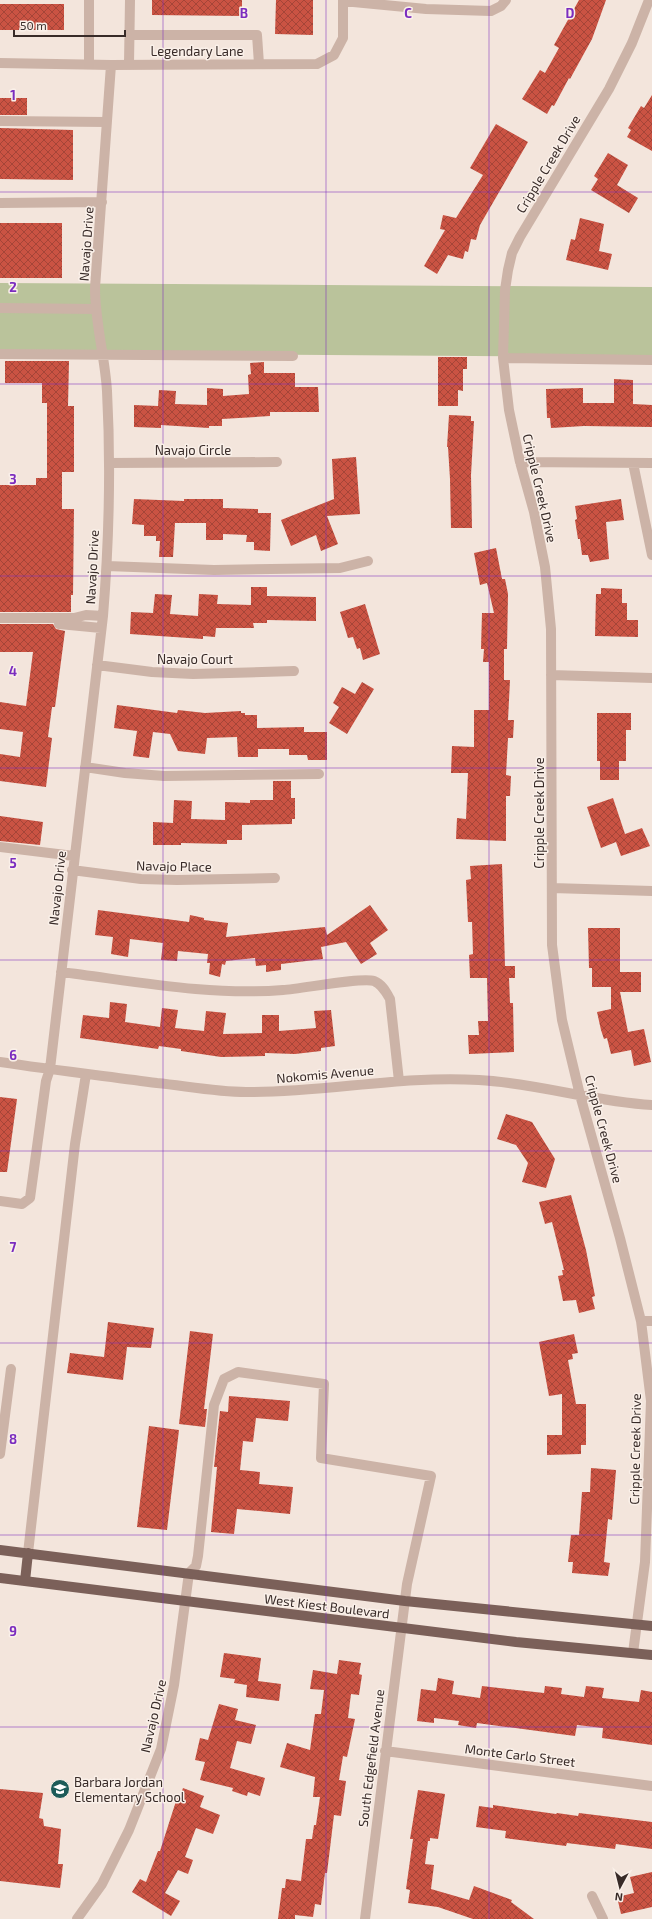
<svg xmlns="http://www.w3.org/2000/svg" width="652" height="1919" font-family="'Exo 2',sans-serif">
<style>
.grass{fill:#bac39b}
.building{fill:url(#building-cross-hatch)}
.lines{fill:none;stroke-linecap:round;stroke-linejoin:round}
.minor{stroke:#ccb3a7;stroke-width:10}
.major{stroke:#7b6059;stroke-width:10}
.grid{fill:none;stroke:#7b2cbf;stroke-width:1;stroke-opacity:0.55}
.labels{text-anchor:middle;stroke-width:3;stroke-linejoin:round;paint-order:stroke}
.street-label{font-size:13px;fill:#382b28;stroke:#faf0e9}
.poi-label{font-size:13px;fill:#382b28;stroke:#faf0e9;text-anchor:start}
.grid-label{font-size:13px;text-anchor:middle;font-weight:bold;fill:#7b2cbf;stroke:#faf0e9;stroke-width:3;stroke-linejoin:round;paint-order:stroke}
</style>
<defs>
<pattern id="building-cross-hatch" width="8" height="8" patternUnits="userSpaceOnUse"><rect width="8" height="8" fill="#ca5343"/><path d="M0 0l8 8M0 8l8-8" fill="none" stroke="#a54538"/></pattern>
</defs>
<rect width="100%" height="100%" fill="#f3e5dc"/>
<path class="grass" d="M0,283L652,287V357L0,353Z"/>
<path class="building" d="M152,0H242V16L152,15Z
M276,0H313V35L275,34Z
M579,0H606L592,39L570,79L569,78L554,106L552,105L547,114L522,99L540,70L545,73L559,48L554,45Z
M0,4H64V30H0Z
M652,95V151L627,137L631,130L628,128L641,106L644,108Z
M0,98H27V115H0Z
M496,124L528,142L480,225L476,240L471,239L468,252L465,251L463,259L448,255L437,274L424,266L445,230L440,229L443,215L456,218L483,175L470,168Z
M0,128L73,130V180L0,179Z
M608,153L628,165L617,185L638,198L629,213L591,190L598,179L594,176Z
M580,218L604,224L599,251L612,254L608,270L566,260L571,239L575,240Z
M0,223H62V278H0Z
M438,357H467V369H463V391L458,390V406H438Z
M5,361H69L68,406H74V472H62V509H74L73,595H71V612H0V485H36V478H47V403H42V383H5Z
M264,362V373H295V387H318L319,412H270V416L222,419V426H209V428L161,425V428L134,427V405L158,406L159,390L176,391L175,404L207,405V388L223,389V396L249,394L248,375L251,374L250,363Z
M614,379L633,380V404L652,405V427L584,426L551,428L550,418H547L546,389L583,388V403H614Z
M449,415L471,416V421H474L471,475L472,528H451L450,479L448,447H447Z
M356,457L360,514L327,516L338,544L321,551L316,535L291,546L281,520L334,499L332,459Z
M134,499L184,501V499H223V508L258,509V513H271L270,551L254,550V542H246L247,535L223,534V540H206V523H175L173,557H159L160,541H156V536H144V525L132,524Z
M621,499L624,520L606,522L609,559L590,562L588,555H582L580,539H578L575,520L577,519L575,506Z
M496,548L502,579H505L508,594L507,649H504V680H510L508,720H514L513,738H508L506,775L511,776L510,796H506V841L456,839L457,818L466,819L468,773H451L452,746L474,747V710H489V662H483L484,649H481L482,613H494L487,583L480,585L474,553Z
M251,587H267V596L316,597V621L267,620V623H253L254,628H216L215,637L203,636V639L130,634L131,612L153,613L155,594L172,595L170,614L198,616L199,594L218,595L217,604L251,605Z
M601,588L622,589V603H627V620H638V637L595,636L596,594H601Z
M365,604L380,654L363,660L360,648L357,649L353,637L348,638L340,612Z
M0,624H53L56,629L65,631L55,707H52L48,737L52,738L46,787L0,781V754L20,757L23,732L0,729V702L26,706L33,652H0Z
M362,682L374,689L347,734L329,723L339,707L333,703L342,687L355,694Z
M117,705L177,713L178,710L205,713L241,711V713H245V715H257V728L304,727V732H327V760H308L307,755H289V749H258V757H238L237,737L207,738L205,754L178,751L170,734L153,732L149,758L133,756L137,731L114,728Z
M597,713H631V730H626V761H619V780H600V761H597Z
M273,781H291V798H295V819H292V824L242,825V840H227V844L181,843V845H153V822L173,823L174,800L192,801L191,819L225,820V802L250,803V800H273Z
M613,798L625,834L642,828L650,846L621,856L616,842L601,848L587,807Z
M0,816L43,822L40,845L0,841Z
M502,864L505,966H515V978H509L510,1003H513L514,1052L469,1054L468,1035H479L478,1021H488L487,978H470L469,955L473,954L472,922H468L466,880L471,879L470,866Z
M370,905L388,930L370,943L377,954L361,964L346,942L321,947L323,959L281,964V970L266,972V965L256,966L255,958L226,961L225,965L222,964L220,977L209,974L210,963H207L208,954L178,951L177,961L161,960L163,943L130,939L128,957L111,954L113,937L95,935L98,910L189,922L190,915L204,918V920L228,923L226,937L325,927L327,935Z
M588,928H620V972H641V992H620L628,1032L644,1029L651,1062L634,1066L631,1050L611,1054L607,1038L604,1039L601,1030L597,1012L611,1009V987H592V968H589Z
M110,1002L127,1004L125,1022L160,1027L162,1008L178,1010L175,1028L204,1031L206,1011L226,1013L223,1034L262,1033V1015H279V1031L316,1028L314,1011L331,1010L335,1046L321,1048V1051L295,1054L265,1053V1056L221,1057L181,1051V1049L159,1046L158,1049L80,1038L83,1015L109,1018Z
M0,1097L17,1099L7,1172H0Z
M506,1114L532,1122L555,1159L546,1188L522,1182L528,1163L516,1145L497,1139Z
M571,1195L586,1250L595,1296L592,1297L595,1309L579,1313L576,1300L563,1301L558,1276L563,1275L562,1270H564L552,1222L545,1224L539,1202Z
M108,1322L154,1328L151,1348L127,1347L123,1380L67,1373L70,1353L104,1357Z
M190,1331L213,1334L204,1409H207L205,1427L179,1424Z
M574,1334L578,1353L572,1354L573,1359L568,1360L576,1404H586V1445H581V1454L547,1455V1435H562V1394L549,1396L539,1342Z
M229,1396L290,1401L288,1421L256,1418L253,1442L243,1441L240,1470L260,1472L259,1484L293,1487L290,1514L237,1509L234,1534L211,1532L217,1467H214L220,1411L228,1412Z
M149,1426L179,1430L167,1530L137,1527Z
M591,1468L616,1470L612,1520L608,1519L604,1562L610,1563L608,1576L572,1573L573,1562H568L571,1535H579L582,1492H590Z
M224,1653L261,1658L258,1681L281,1684L279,1701L246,1697L247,1685L234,1683L235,1679L220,1677Z
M339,1660L361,1663L359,1674L362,1675L359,1695L351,1694L348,1718L355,1719L347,1757L343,1756L339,1780L346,1781L341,1816L334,1815L327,1873H325L321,1905L315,1904L313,1917L295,1915V1919H278L282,1888H285L286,1879L301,1881L306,1839H312L314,1825H316L320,1797H313L315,1777L280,1767L287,1743L310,1750L315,1714H321L324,1690L310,1689L313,1670L337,1674Z
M438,1678L454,1681L452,1694L480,1698L482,1686L544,1693L545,1686L562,1688L561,1694L584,1697L586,1686L604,1688L602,1698L639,1702L641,1690L652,1692V1745L602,1738L603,1728L577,1725L575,1736L477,1723L476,1728L458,1725L459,1721L434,1718V1723L417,1721L421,1689L436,1691Z
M219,1704L238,1709L235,1720L256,1725L251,1744L237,1741L230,1768L265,1778L260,1796L248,1792L247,1796L232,1791L233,1788L200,1780L205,1762L195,1760L200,1738L208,1740Z
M183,1788L204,1796L200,1807L220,1815L213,1834L196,1828L185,1857L193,1860L188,1874L178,1870L165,1893L180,1901L171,1916L132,1892L140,1879L146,1882L158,1851H160L177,1798L179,1799Z
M0,1789L43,1793L39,1818L43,1819L44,1826L61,1829L58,1864H63L60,1888L0,1881Z
M418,1790L445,1794L438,1839L430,1838V1841H428L425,1864L434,1865L431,1889L469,1900L474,1886L512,1900L511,1902L534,1919H473L438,1907L408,1903L410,1890L406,1889L413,1839H410Z
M493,1805L556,1814L557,1813L578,1816L579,1813L652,1822V1849L616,1844L615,1849L567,1843L566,1846L505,1838L506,1831L476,1827L479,1806L493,1808Z
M652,1872V1907L621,1914L617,1897L634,1893L630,1877Z"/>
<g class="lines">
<path class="minor" d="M343,1L426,9L491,11L501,6L506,0
M129,35H257L259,64
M0,63L111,65L317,64L334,55L343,38V0
M89,64V0
M129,64L130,0
M0,121L106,122
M0,203L102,202
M0,308L95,309
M0,354L293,356
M503,358L652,360
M520,462L652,463
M109,463L277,462
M633,463L652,555
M107,566L214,570L340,568L368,561
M0,618H74L86,615L103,616
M59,624L101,628
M97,665L152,672L193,674L294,671
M551,675L652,678
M85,767L125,773L164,776L319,774
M0,847L74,856
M72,870L141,879L177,880L275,878
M552,888L652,891
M61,972C134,981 209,996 283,990C301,989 361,977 374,981C382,984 386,992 390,999L399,1081
M0,1062C52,1070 105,1076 157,1083C186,1086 216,1092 246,1092C324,1093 401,1075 479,1080C537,1083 594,1102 652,1105
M0,1201L22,1204L30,1198L46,1081L50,1069L103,616C109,542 111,466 107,391C105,357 95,323 95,288L111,65
M641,1321H652
M0,1454L11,1369
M28,1553L75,1144L86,1074
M633,1653L645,1562L651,1401L641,1321L620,1238L580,1095L562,1020L552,945L551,629L545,567L534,512L520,462L509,410L503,358L505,290L508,270L512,253L520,237L609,89L632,43L649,0
M385,1751L652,1786
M592,1896L603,1919
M77,1919L102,1884L129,1830L161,1749L174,1685L189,1573L196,1566L198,1556L214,1405L224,1379L238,1372L324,1384L321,1458L431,1476L407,1584L365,1919"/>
<path class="major" d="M0,1550L405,1601L652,1626
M0,1578L516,1642L652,1655
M25,1581L28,1553"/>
</g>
<path class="grid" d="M163,0V1919M326,0V1919M489,0V1919M0,192H652M0,384H652M0,576H652M0,768H652M0,960H652M0,1151H652M0,1343H652M0,1535H652M0,1727H652"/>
<defs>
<symbol id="school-disc" viewBox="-11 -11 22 22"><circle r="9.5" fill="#1c5b58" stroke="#faf0e9"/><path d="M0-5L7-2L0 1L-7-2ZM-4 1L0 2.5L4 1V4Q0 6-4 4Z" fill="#fff"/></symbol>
</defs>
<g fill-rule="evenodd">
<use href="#school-disc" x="49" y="1778" width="22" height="22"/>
</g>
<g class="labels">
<g class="street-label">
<text x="197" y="56">Legendary Lane</text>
<text transform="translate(548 164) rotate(-59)" y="5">Cripple Creek Drive</text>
<text transform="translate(86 244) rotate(-86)" y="5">Navajo Drive</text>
<text x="193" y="455">Navajo Circle</text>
<text transform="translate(540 488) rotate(77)" y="5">Cripple Creek Drive</text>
<text transform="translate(92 567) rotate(-87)" y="5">Navajo Drive</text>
<text x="195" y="664">Navajo Court</text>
<text transform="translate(539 813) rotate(-90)" y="5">Cripple Creek Drive</text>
<text transform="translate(174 866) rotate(1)" y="5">Navajo Place</text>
<text transform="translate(57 888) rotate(-84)" y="5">Navajo Drive</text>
<text transform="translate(325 1074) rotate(-5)" y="5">Nokomis Avenue</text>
<text transform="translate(604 1129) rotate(75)" y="5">Cripple Creek Drive</text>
<text transform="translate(635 1449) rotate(-89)" y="5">Cripple Creek Drive</text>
<text transform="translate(327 1606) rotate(7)" y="5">West Kiest Boulevard</text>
<text transform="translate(153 1716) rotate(-77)" y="5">Navajo Drive</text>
<text transform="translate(520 1755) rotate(7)" y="5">Monte Carlo Street</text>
<text transform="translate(371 1758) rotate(-83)" y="5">South Edgefield Avenue</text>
</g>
<g class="poi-label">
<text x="74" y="1787">Barbara Jordan<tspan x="74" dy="15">Elementary School</tspan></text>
</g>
</g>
<g class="grid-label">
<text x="244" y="18">B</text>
<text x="408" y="18">C</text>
<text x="570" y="18">D</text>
<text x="13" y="100">1</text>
<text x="13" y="292">2</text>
<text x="13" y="484">3</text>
<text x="13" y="676">4</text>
<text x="13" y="868">5</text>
<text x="13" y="1060">6</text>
<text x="13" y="1252">7</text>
<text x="13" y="1444">8</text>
<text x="13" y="1636">9</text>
</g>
<g transform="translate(620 1887) rotate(187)" stroke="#faf0e9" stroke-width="3" paint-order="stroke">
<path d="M0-3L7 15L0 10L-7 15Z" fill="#382b28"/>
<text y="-6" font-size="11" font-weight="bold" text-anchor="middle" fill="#382b28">N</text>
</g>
<path d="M14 30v6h111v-6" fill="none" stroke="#382b28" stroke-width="2"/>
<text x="20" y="30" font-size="12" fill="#382b28" stroke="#faf0e9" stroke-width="3" paint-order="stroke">50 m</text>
</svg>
